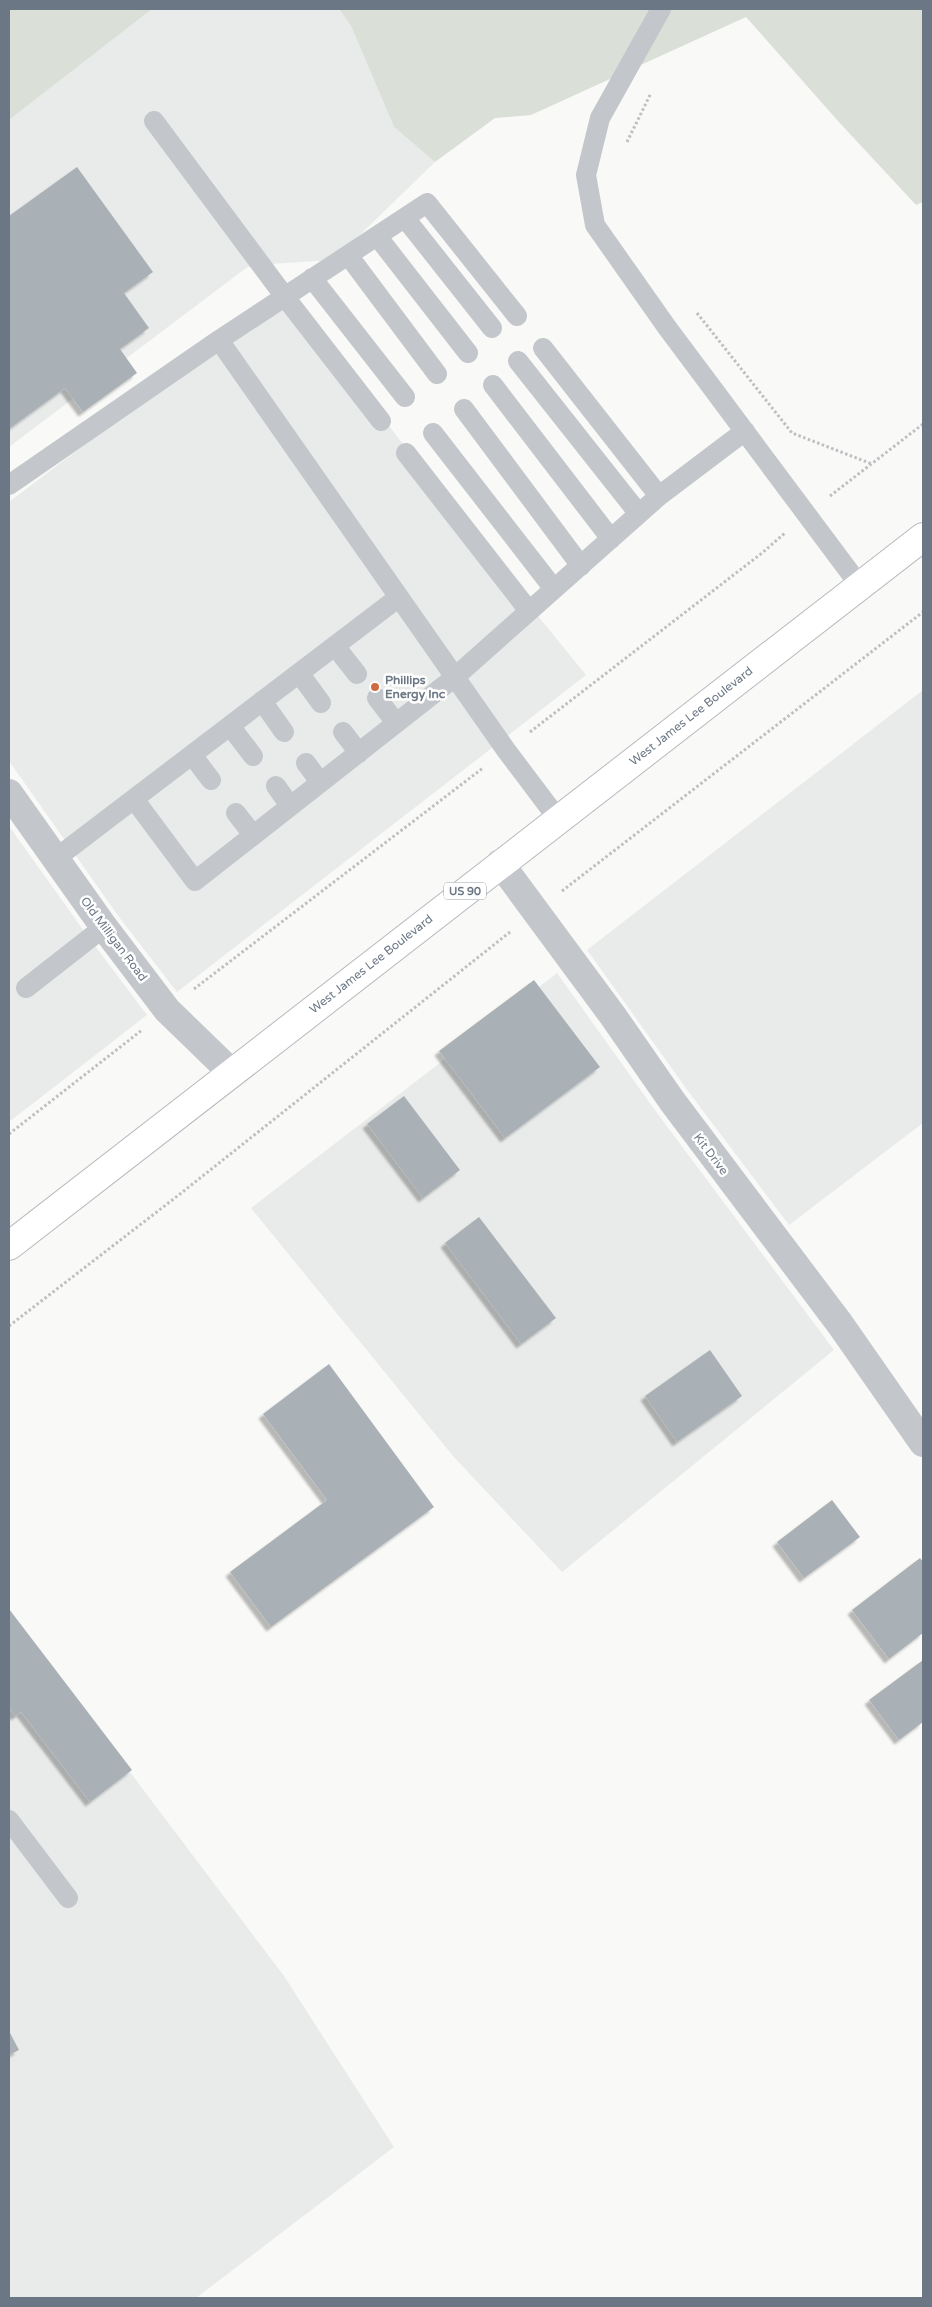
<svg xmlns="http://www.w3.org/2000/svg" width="932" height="2307" font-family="'Varela Round',sans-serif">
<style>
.built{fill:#e9ebea}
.green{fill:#dadfd8}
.building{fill:#aab1b6;filter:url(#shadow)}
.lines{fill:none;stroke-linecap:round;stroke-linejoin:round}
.primary-casing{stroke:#b7babe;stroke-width:30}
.path{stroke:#bdbfc2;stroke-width:3;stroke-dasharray:2.5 2.5;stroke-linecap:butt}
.lane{stroke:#c3c6ca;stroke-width:20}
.street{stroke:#c3c6ca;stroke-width:28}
.primary{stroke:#fff;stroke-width:28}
.poi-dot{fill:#cf6b40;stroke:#fff;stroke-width:2}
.labels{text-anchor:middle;stroke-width:5;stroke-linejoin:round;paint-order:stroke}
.shield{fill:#fff;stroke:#97a0a9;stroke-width:1}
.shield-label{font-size:11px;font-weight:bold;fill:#6b7784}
.poi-label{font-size:12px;font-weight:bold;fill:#6b7784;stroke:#fff;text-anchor:start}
.street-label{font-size:12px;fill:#6b7784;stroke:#fff}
</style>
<defs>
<filter id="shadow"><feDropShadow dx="-4.5" dy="4.5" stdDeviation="1" flood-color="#0004"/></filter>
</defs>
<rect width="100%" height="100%" fill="#f9f9f7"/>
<path class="built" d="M152,9H339L351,26L394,127L435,162L334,260L255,265L246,268L9,447V120Z
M296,304L481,546L586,675L177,992L119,917L9,761V502L268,306Z
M923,690V1123L789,1225L688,1091L587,950Z
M9,826L89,938L147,1015L9,1122Z
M557,973L657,1113L834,1350L562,1572L453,1456L251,1208Z
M9,1612L284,1976L394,2147L196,2298H9Z"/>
<path class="green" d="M10,9H152L9,120Z
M339,9H923V202L916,205L838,121L746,17L531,115L495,118L435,162L394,127L351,26Z"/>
<path class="building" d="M77,167L153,272L124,293L149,328L120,349L137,373L83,412L65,388L9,429V216Z
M534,980L600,1067L505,1138L439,1051Z
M404,1096L460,1170L423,1198L367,1124Z
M479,1217L556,1318L521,1344L445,1243Z
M710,1350L742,1396L677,1442L645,1396Z
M329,1364L434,1507L271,1627L230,1572L327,1500L263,1414Z
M832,1500L860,1537L804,1578L777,1542Z
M920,1558L923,1562V1633L889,1659L852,1610Z
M9,1609L132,1770L90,1802L21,1712L15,1716L9,1708Z
M923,1660V1722L899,1740L869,1700Z
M9,2031L19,2050L9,2055Z"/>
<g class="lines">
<defs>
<path id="primary" d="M9,1246L923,537"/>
</defs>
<use href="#primary" class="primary-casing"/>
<path class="path" d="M627,142L651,93
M697,313L792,433L872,464
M830,496L923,424
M530,732L762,553L785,533
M562,891L923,612
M194,989L483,768
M9,1134L142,1030
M9,1326L180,1194L510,932"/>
<path class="lane" d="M661,9L600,118L586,175L595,225L666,326L860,586
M154,121L285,297L381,421
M405,218L492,328
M377,236L468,353
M348,255L437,374
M312,278L405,397
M219,340L427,203L517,316
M543,348L659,496L745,431
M518,361L639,514
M493,385L611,539
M464,409L581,566
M433,433L554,589
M406,453L529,611
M9,485L219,340L506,750L558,819
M335,646L357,674
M299,673L321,703
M377,698L396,723
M262,701L284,732
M230,726L253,756
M343,732L359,753
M192,755L211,780
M306,763L320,782
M276,786L290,806
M134,799L195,881L455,677L659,496
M236,813L253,835
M55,859L399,597
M26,988L104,927
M9,1820L68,1898"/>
<path class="street" d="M9,793L104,927L167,1010L232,1073
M500,863L613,1016L672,1101L840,1324L923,1443"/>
<use href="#primary" class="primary"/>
</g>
<circle class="poi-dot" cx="375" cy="687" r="5"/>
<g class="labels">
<rect class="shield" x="444" y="882.5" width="42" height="17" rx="4"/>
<g class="shield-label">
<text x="465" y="895">US 90</text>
</g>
<g class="poi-label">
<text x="385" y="684">Phillips<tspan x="385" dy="14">Energy Inc</tspan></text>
</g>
<g class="street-label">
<text transform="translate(691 716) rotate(-38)" y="4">West James Lee Boulevard</text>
<text transform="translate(114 939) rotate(53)" y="4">Old Milligan Road</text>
<text transform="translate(371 964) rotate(-38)" y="4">West James Lee Boulevard</text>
<text transform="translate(711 1154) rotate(53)" y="4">Kit Drive</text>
</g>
</g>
<rect width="932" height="2307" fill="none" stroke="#6b7784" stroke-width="20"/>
</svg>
